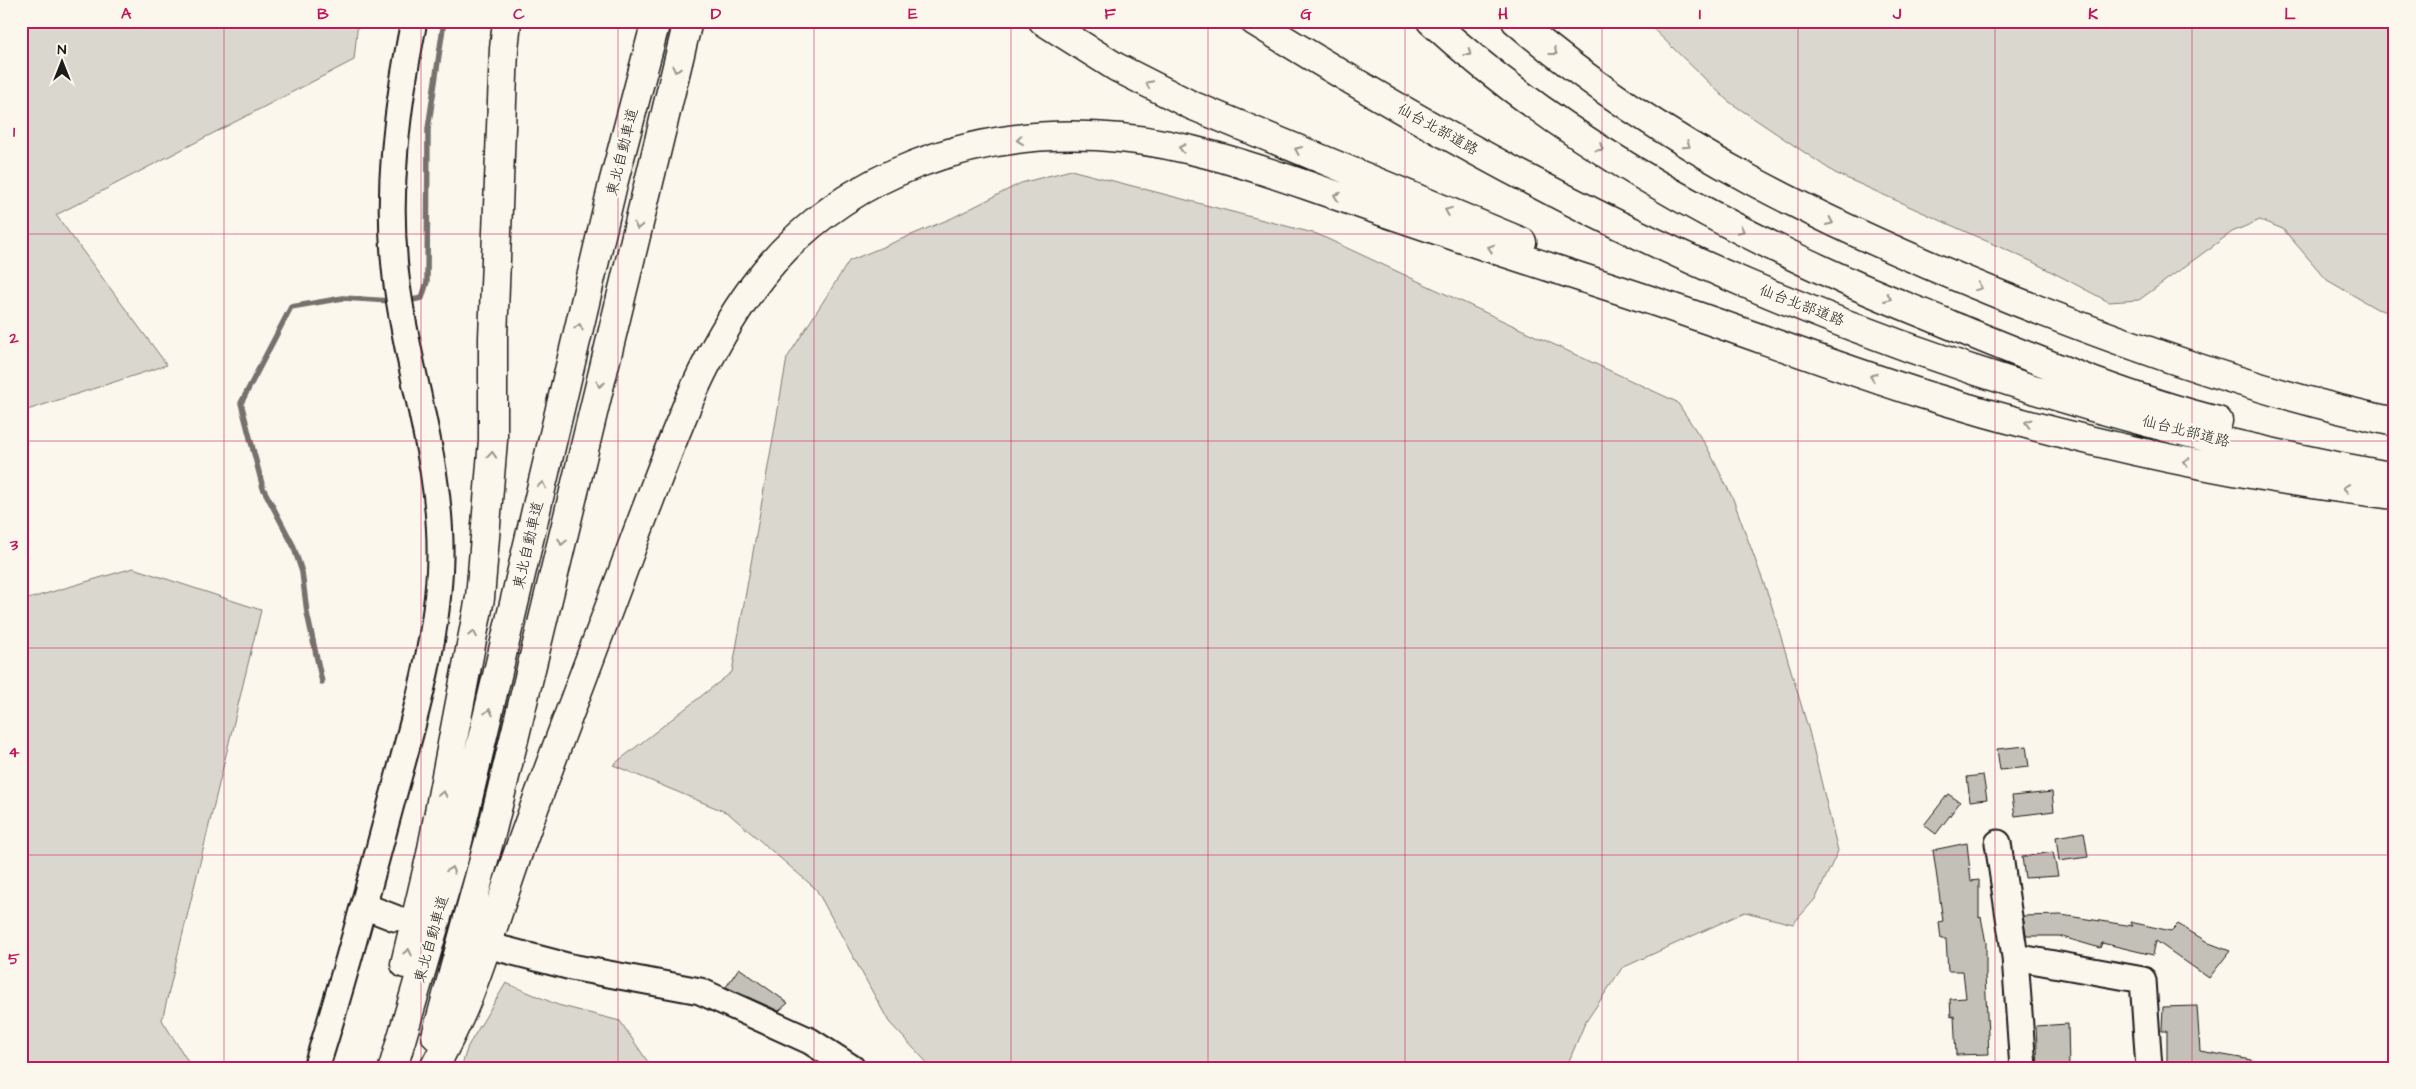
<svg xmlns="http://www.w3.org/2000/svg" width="2416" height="1089" font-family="'Architects Daughter','Klee One',sans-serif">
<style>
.green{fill:#dad7ce;stroke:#7b7a75}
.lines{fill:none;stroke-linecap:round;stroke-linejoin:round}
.stream{stroke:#74726e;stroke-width:5.5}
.building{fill:#c3c0b8;stroke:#1c1c1c}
.minor-casing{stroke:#1c1c1c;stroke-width:29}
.highway-casing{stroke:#1c1c1c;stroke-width:31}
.minor{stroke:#fbf7ec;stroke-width:25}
.highway{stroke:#fbf7ec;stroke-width:28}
.oneway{stroke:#97948e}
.grid{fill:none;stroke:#c2185b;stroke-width:1;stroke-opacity:0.55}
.labels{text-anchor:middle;stroke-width:4.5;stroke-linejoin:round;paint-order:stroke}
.street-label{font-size:15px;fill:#1c1c1c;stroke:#fbf7ec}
.neatline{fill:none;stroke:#c2185b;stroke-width:2}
.grid-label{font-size:16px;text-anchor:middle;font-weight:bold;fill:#c2185b}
</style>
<rect width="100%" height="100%" fill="#fbf7ec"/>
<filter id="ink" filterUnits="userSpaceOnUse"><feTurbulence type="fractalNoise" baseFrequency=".02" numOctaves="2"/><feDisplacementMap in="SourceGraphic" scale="10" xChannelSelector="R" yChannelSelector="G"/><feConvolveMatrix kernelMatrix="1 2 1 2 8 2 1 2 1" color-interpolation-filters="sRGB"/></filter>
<g filter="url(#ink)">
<path class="green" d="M21,21H358L354,60L56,215L167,365L21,412Z
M1645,21H2395V314L2377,309L2327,280L2283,229L2260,220L2232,232L2139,300L2109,302L2033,262L1835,173L1728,101Z
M1071,170L1317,234L1677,402L1707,447L1733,499L1770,600L1809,731L1838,851L1816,898L1793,924L1745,912L1622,968L1585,1023L1566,1068H932L889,1022L816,889L728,813L613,765L732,672L787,358L849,261L952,218L1021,183Z
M133,568L261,610L162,1020L192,1068H21V601Z
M506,983L558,1005L620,1021L652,1068H461L468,1046Z"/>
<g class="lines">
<path class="stream" d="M407,301L422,298L427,282L428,129L444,21
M322,682L307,613L302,572L293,545L263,488L241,403L291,307L343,298L392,301"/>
</g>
<path class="building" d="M2026,746L2029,767L2000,770L1997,749Z
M1983,775L1987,799L1970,801L1967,777Z
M2052,792L2054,811L2015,816L2012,796Z
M1948,794L1960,802L1936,834L1924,825Z
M2084,832L2088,857L2059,861L2056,837Z
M1967,843L1971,881L1979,880V918L1981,917L1986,943V976H1985L1989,1054L1956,1055L1954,1016L1951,1017L1950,999L1966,998L1963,971H1948L1946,939H1941L1939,922L1943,921L1933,850Z
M2053,852L2058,876L2025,878L2022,857Z
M2061,915L2133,926L2130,922L2171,931L2178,924L2209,943L2230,951L2209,978L2156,941L2153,955L2102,943L2100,948L2059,936H2026L2023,916Z
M739,968L788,1003L779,1011L726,987Z
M2197,1006L2200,1051L2252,1060L2251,1068H2210V1064L2167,1065V1031H2162L2163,1007Z
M2068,1024L2069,1068H2038L2036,1026Z"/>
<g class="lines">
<defs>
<path id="minor" d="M1998,843L2015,957L2023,1068
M364,906L395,918
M498,948L571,967L700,991L810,1041L852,1068
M2015,957L2143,980L2149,1068
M316,1068C344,981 367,893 391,804C413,723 438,643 440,558C442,463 407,371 396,277C386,191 397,106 414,21"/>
<path id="highway" d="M1043,21L1116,67L1191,105L1522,242
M1254,21C1412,119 1576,211 1747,284C1954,372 2173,438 2395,477
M1431,21C1548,128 1698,214 1842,279C1878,296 1916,310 1953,326C2039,361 2127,398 2218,421
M1516,21C1662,147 1836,229 2013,300C2137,349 2264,394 2395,422
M405,964L431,854L480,598L493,440V338L504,49L507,21
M436,1036L492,830L688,21
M393,1068L454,858L613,184L656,21
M434,1068C446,1045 459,1021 468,997C490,941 507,882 528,825C563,728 601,631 637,533C670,448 698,362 753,287C837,172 981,124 1121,138C1185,144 1248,165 1309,186C1366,206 1424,226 1481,245C1551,268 1622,290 1691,314C1769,341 1846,370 1925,395C2078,442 2236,477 2395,495"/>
</defs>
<use href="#minor" class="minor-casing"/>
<use href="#highway" class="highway-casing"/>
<use href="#minor" class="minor"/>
<use href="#highway" class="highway"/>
</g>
<defs><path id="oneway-chevron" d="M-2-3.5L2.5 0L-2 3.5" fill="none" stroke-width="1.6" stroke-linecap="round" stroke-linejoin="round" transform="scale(1.25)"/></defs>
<g class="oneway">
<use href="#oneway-chevron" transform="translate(1554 52) rotate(38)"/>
<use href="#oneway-chevron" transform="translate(1468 53) rotate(38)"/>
<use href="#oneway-chevron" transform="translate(676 69) rotate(104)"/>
<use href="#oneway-chevron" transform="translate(1149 84) rotate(-153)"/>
<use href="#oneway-chevron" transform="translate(1020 140) rotate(174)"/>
<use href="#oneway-chevron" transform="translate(1687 145) rotate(33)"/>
<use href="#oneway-chevron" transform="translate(1182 148) rotate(-168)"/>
<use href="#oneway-chevron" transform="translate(1600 148) rotate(32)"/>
<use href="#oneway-chevron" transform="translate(1298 150) rotate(-157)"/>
<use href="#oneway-chevron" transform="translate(1337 196) rotate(-161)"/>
<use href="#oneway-chevron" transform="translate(1448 211) rotate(-158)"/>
<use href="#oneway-chevron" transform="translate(1830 222) rotate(25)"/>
<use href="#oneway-chevron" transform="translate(638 226) rotate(103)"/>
<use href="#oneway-chevron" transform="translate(1741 230) rotate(26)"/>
<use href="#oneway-chevron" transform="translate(1491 248) rotate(-162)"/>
<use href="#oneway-chevron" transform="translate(1979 287) rotate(22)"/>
<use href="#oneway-chevron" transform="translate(1888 298) rotate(23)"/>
<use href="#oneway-chevron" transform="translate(579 327) rotate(-77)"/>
<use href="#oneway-chevron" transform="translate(1873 377) rotate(-161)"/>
<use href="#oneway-chevron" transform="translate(600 384) rotate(103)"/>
<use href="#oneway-chevron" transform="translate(2028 423) rotate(-165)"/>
<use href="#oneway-chevron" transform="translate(492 455) rotate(-86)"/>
<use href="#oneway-chevron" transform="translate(2186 462) rotate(-168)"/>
<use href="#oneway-chevron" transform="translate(542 485) rotate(-77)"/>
<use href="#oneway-chevron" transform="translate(2346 488) rotate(-171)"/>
<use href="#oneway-chevron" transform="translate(562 542) rotate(103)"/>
<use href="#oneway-chevron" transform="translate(473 634) rotate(-79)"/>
<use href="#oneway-chevron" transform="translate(489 712) rotate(-77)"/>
<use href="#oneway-chevron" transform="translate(443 794) rotate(-79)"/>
<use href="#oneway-chevron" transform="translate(451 870) rotate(-74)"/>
<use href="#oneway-chevron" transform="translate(408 952) rotate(-77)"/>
</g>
</g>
<path class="grid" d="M224,21V1068M421,21V1068M618,21V1068M814,21V1068M1011,21V1068M1208,21V1068M1405,21V1068M1602,21V1068M1798,21V1068M1995,21V1068M2192,21V1068M21,234H2395M21,441H2395M21,648H2395M21,855H2395"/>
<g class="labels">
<g class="street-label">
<text transform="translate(1438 129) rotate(29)" y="5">仙台北部道路</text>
<text transform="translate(622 152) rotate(-76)" y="5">東北自動車道</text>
<text transform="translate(1802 305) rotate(21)" y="5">仙台北部道路</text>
<text transform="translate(2186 431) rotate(14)" y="5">仙台北部道路</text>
<text transform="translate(528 545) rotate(-77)" y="5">東北自動車道</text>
<text transform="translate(431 939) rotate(-74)" y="5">東北自動車道</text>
</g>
</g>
<rect width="2416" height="1089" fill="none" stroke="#fbf7ec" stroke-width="55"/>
<g transform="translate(62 62)" stroke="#fbf7ec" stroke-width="4" paint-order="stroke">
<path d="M0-4L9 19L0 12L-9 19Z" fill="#1c1c1c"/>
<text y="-8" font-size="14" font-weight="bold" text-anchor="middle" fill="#1c1c1c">N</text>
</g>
<rect x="28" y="28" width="2360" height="1034" class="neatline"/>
<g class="grid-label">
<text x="126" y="19">A</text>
<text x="323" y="19">B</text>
<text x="519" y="19">C</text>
<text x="716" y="19">D</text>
<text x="913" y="19">E</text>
<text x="1110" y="19">F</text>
<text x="1306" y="19">G</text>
<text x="1503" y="19">H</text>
<text x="1700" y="19">I</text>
<text x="1897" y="19">J</text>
<text x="2093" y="19">K</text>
<text x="2290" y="19">L</text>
<text x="14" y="137">1</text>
<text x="14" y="343">2</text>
<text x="14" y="550">3</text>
<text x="14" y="757">4</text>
<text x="14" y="964">5</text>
</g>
</svg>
